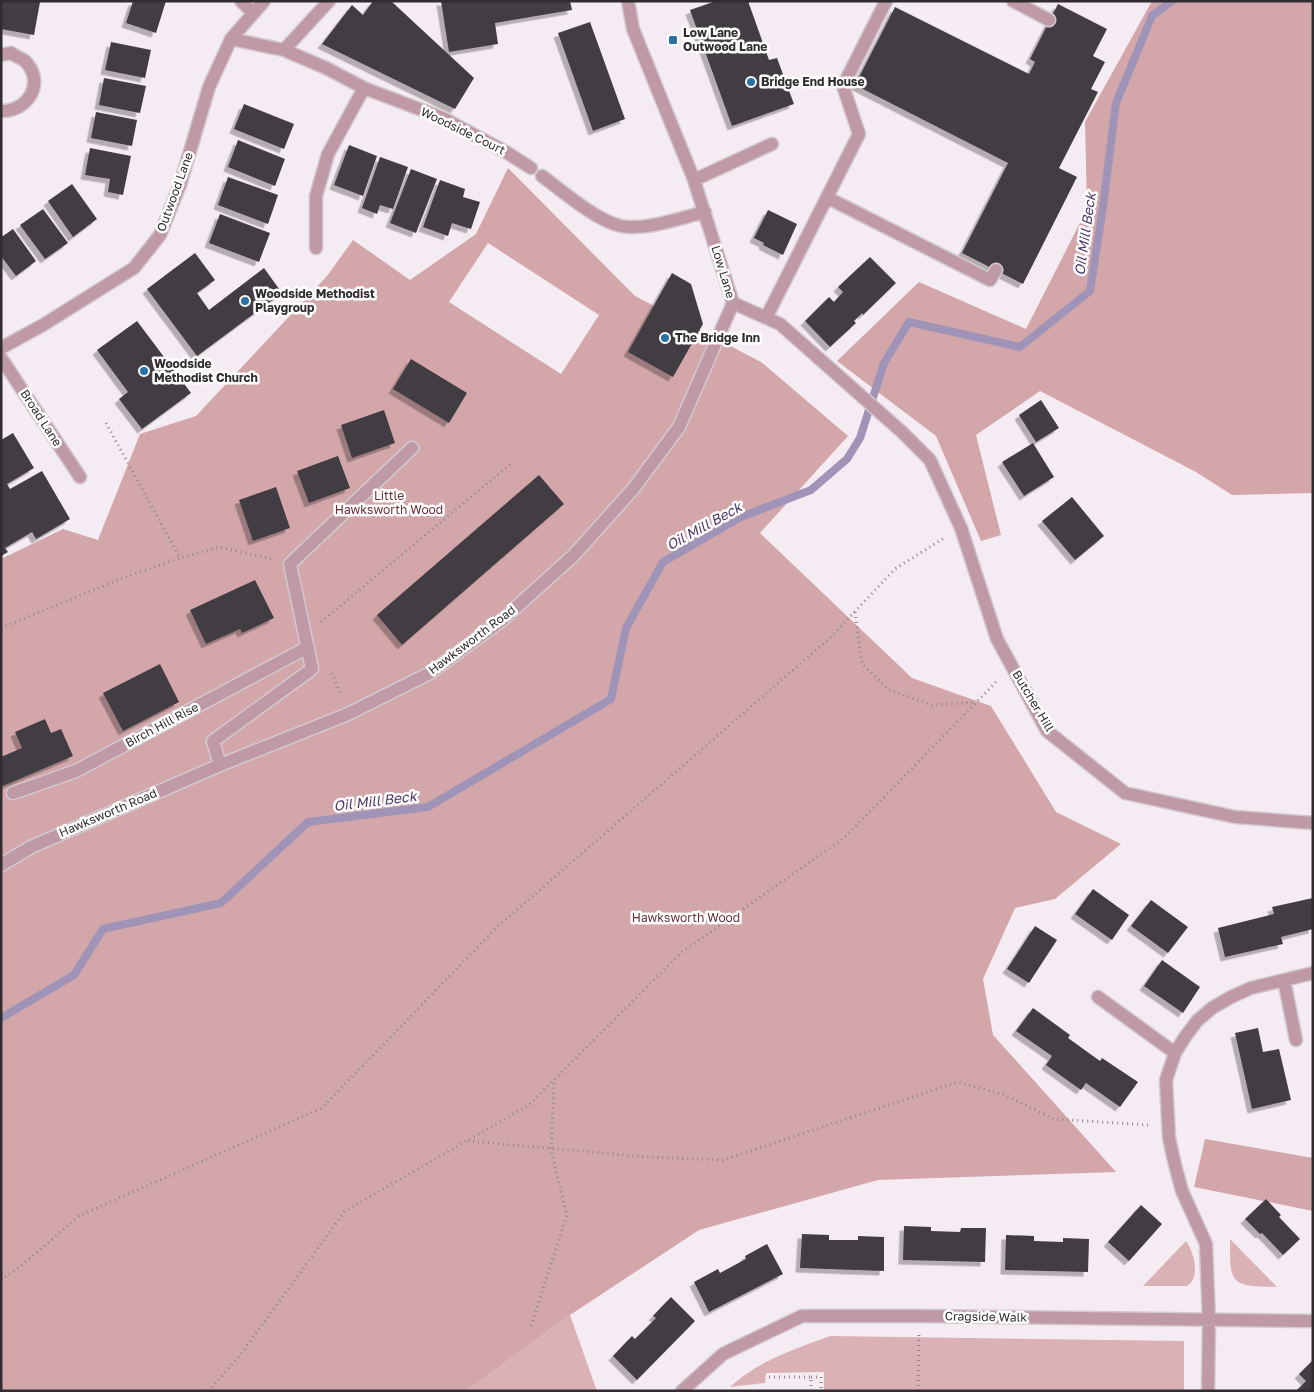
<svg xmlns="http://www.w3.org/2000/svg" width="1314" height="1392" font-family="'Golos Text',sans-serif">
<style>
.green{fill:#dab1b4}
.forest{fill:#d3a7aa;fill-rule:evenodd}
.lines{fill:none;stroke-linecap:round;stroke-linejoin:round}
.stream{stroke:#9f94b7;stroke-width:8}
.building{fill:#423c43;filter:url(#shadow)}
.minor-casing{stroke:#d2c9cf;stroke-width:15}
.path{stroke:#8e878c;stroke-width:3;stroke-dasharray:1 4;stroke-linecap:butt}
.minor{stroke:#c099a7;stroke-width:12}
.poi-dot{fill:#2a72a6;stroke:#fff;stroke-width:2}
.labels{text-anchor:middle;stroke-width:5;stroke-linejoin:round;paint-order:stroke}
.poi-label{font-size:12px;font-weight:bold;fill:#302c2f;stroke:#fff;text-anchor:start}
.street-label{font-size:12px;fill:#302c2f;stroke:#fff}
.park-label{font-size:12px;fill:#693038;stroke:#fff}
.water-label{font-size:14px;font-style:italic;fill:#4d3b6c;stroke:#fff}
</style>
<defs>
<filter id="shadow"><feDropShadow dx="-4.5" dy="4.5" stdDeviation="0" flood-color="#0004"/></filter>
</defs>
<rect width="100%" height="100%" fill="#f5ebf2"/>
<path class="green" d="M1230,1239L1277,1287C1230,1286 1230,1285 1230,1239Z
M1186,1241C1194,1252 1201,1278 1187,1286H1143Z
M570,1315L597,1391H466Z
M830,1336L1184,1341V1391H824V1372L766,1373L765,1383L730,1387C758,1361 795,1349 830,1336Z"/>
<path class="forest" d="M1152,1H1313V493L1232,495L1196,472L1040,391L976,435L1001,535L981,541L936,436L837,361L919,282L1026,329L1087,209L1085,122Z
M508,168L635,296L761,362L848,436L760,533L912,678L991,706L1056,812L1121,844L1055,899L1015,908L983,979L993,1035L1116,1172L878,1180L699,1230L570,1315L466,1391H1V559L63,529L98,540L140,434L196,416L327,276L353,240L410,280L476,234ZM488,243L599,315L561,374L449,302Z
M1205,1139L1313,1158V1211L1194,1187Z"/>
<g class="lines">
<path class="stream" d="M1,1018L74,975L103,929L221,903L308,822L428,807L611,699L626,628L663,562L741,517L811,490L847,459L860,438L884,363L909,322L1020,347L1090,291L1103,207L1116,103L1152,16L1172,1"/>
</g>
<path class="building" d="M1,1L40,2L34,35L1,29Z
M133,1H166L156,33L126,23Z
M373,1H391L474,78L455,109L322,44L352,5L363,15Z
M441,1H570L572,10L495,23L498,44L449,52Z
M716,1H748L769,60L777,58L794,104L732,126L690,10Z
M1058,4L1107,29L1093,56L1105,62L1091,89L1098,92L1059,168L1077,177L1023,284L962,253L1008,163L855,85L895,7L1029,74L1035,62L1030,59Z
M590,22L625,119L593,131L558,33Z
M111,42L151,50L145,78L105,70Z
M104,78L146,86L140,113L99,105Z
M244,104L294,124L284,149L234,129Z
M96,112L137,120L132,146L91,138Z
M238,140L285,159L275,186L228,167Z
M349,145L377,156L363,196L334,185Z
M90,148L131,156L123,195L108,192L110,179L85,175Z
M380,157L408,167L393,209L380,205L377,214L362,208Z
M411,169L437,179L416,233L390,223Z
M228,177L278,195L268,224L218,205Z
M440,180L465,189L463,197L480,202L471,229L452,223L448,236L423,227Z
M72,184L97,219L73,237L48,201Z
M43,209L68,243L45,259L20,225Z
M768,210L797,224L783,255L763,245L764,243L754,238Z
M220,214L270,233L259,262L209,243Z
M13,229L36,261L16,276L1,256V234L3,236Z
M195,253L215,280L197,293L209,310L264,268L282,293L197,356L147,289Z
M870,257L896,283L863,315L862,313L854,321L856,323L830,347L805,321L829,297L834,302L843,292L838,287Z
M672,273L691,284L703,324L673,377L628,352Z
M137,321L191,393L142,429L119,399L128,392L97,350Z
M411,359L467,393L449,423L393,389Z
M1041,400L1059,428L1036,442L1019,415Z
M384,410L395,443L352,458L341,425Z
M13,433L34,468L7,484L10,489L42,471L70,519L36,539L32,532L5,548L8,552L1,556V440Z
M1033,443L1054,477L1024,496L1002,462Z
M338,456L350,488L309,503L297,471Z
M539,475L564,504L402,645L377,615Z
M276,487L290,528L253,541L239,500Z
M1072,497L1104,536L1075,560L1042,521Z
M255,580L274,618L242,633L240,629L206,644L190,610Z
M160,664L179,702L123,731L103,693Z
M45,719L51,733L61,729L73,756L3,786L1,781V757L22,748L15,732Z
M1093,889L1129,915L1112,940L1075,914Z
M1313,898V929L1281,937L1283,944L1225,957L1218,928L1274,914L1272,907Z
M1151,900L1188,927L1168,953L1131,926Z
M1035,926L1057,940L1029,983L1007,969Z
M1162,960L1200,987L1183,1013L1144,986Z
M1033,1008L1070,1035L1068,1038L1100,1061L1102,1058L1138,1082L1120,1107L1086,1083L1081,1090L1046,1065L1052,1056L1016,1031Z
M1258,1028L1263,1052L1279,1049L1291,1100L1252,1109L1235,1033Z
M1266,1199L1281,1215L1279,1217L1300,1239L1283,1255L1262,1233L1260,1234L1245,1219Z
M1141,1205L1162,1224L1129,1261L1108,1242Z
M904,1226L931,1227V1231L960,1232L961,1228H986L985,1262L903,1260Z
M802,1234L829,1235V1240H858V1236L884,1237V1271L800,1268Z
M1006,1235L1034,1236V1241L1063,1242V1238L1089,1239L1088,1272L1005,1270Z
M767,1244L783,1274L709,1312L694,1282L718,1269L720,1273L746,1259L745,1256Z
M671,1297L695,1321L637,1380L613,1356L632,1336L635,1339L656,1318L653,1316Z
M1313,1360V1391H1296L1306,1381L1299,1374Z"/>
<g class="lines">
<defs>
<path id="minor" d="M241,1L253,13
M628,1L633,29L694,180L733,303L780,324L902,432L930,460L961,528L997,639L1047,731L1125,793L1235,817L1313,823
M1013,1L1049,20
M231,39L284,50L326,68L364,88L443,118L506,152L531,168
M284,50L329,1
M1,55L11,53C15,56 21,58 25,61C46,82 28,112 1,111
M542,176C562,191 597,221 621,226C645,231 680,218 705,212
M694,180L772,144
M828,198L990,280L996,270
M316,248V196L328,154L364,88
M766,318L859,134L843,86L886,1
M1,348L43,325L134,268L160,235L180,185L209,87L231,39L264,1
M1,358L80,477
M220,765L213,741L312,669L290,564L412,448
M13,793L76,771L308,647
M1,865L31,847L220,765L348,714L430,673L501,621L574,555L633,489L679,427L733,303
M1284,980L1296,1040
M1098,997L1175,1053
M682,1391L723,1354L802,1316H919L1313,1321
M1208,1391L1209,1320L1206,1244L1182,1191L1175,1165L1169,1138L1166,1080L1175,1053L1185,1037L1197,1021L1212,1008L1231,997L1251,988L1313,973"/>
</defs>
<use href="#minor" class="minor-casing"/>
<path class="path" d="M106,423L180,558
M855,612L862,664L889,690L932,705L976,702
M321,622L513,462
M1,628L123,578L180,558L219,547L272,559
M332,673L341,695
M468,1141L648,1157L723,1160L958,1082L1005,1095L1054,1119L1148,1125
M1,1280L21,1266L79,1216L322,1108L496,928L830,638L895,569L944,538
M531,1326L567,1215L551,1150L554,1081
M769,1377H811V1391
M811,1377H821V1391
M208,1391L238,1358L345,1211L529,1105L682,952L844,838L998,680
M918,1391L919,1334"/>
<use href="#minor" class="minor"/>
</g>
<g class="poi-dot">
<rect x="668" y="35" width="10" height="10" rx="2.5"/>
<circle cx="751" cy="82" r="5"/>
<circle cx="245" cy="301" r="5"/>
<circle cx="665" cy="338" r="5"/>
<circle cx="144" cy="371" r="5"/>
</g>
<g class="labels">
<g class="poi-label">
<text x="683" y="37">Low Lane<tspan x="683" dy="14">Outwood Lane</tspan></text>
<text x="761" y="86">Bridge End House</text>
<text x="255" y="298">Woodside Methodist<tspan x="255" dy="14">Playgroup</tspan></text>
<text x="675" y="342">The Bridge Inn</text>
<text x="154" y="368">Woodside<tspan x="154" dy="14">Methodist Church</tspan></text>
</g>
<g class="street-label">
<text transform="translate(463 131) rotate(26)" y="4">Woodside Court</text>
<text transform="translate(175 192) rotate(-70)" y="4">Outwood Lane</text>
<text transform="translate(723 272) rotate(73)" y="4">Low Lane</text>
<text transform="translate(41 418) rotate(57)" y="4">Broad Lane</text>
<text transform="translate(472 640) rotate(-37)" y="4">Hawksworth Road</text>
<text transform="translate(1033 701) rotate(59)" y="4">Butcher Hill</text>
<text transform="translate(162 725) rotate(-28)" y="4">Birch Hill Rise</text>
<text transform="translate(108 813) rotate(-23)" y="4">Hawksworth Road</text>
<text transform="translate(986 1317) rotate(1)" y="4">Cragside Walk</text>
</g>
<g class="park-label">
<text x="389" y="500">Little<tspan x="389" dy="14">Hawksworth Wood</tspan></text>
<text x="686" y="922">Hawksworth Wood</text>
</g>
<g class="water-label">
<text transform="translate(1085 234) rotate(-82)" y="5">Oil Mill Beck</text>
<text transform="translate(704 526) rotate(-29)" y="5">Oil Mill Beck</text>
<text transform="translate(375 801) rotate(-7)" y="5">Oil Mill Beck</text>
</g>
</g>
<rect width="1314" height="1392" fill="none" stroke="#302c2f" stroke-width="5"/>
</svg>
